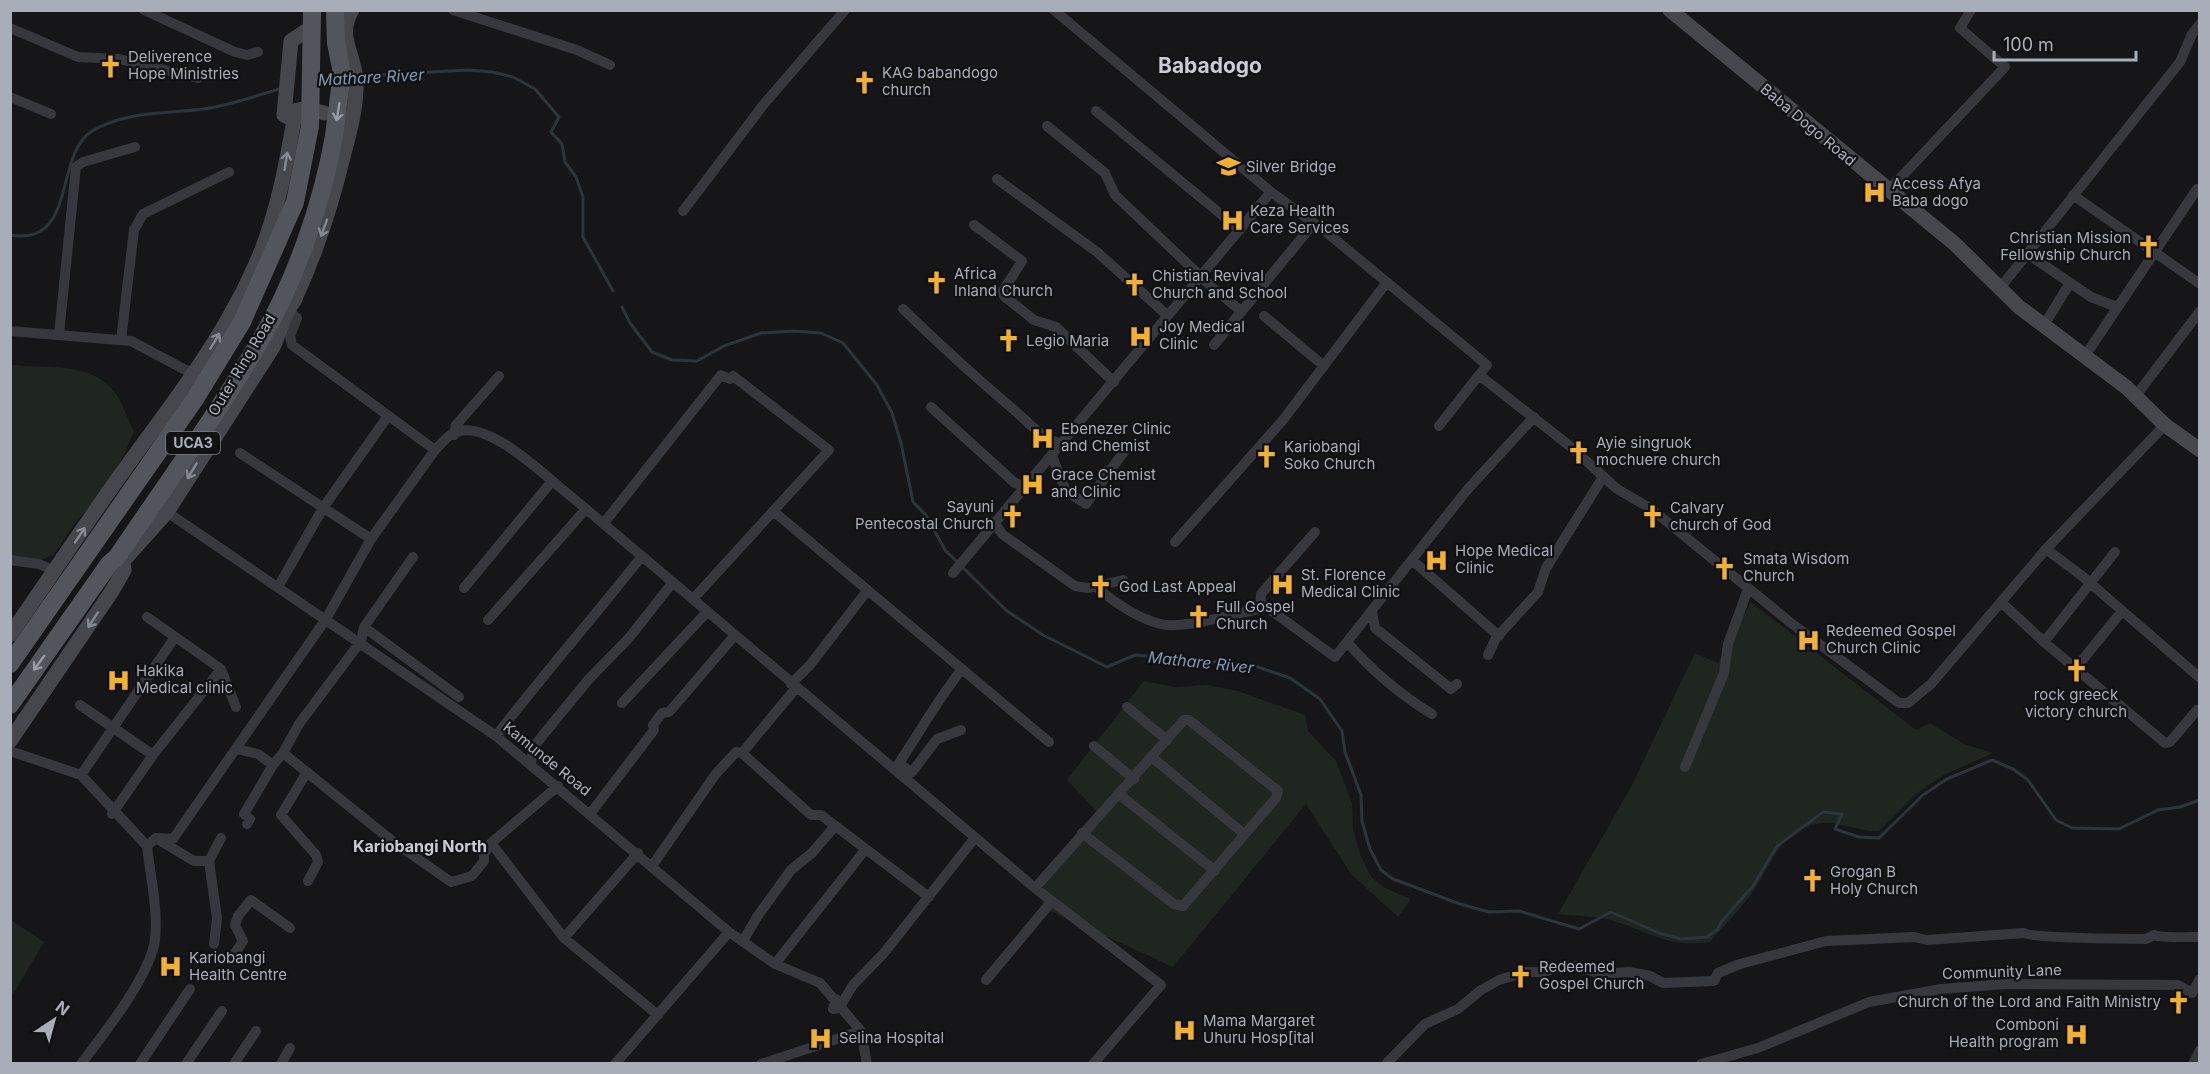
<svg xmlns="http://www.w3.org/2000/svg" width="2210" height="1074" font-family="Inter,sans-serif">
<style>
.green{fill:#1e261f}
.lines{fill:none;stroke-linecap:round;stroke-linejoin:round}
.stream{stroke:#2c353c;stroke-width:3}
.street{stroke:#37383d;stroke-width:10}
.secondary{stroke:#45474d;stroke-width:15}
.primary{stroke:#53555c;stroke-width:18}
.primary-bridge{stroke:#53555c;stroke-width:18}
.oneway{stroke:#979ba6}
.oneway2{stroke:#858993}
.labels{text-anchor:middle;stroke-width:4.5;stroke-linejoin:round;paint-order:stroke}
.shield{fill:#111113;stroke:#7b7e86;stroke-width:1.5}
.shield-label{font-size:14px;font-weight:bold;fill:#a8adb8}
.poi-label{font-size:15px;fill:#a8adb8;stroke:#111113;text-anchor:start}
.street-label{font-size:15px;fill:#a8adb8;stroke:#111113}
.water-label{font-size:16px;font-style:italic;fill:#7f9bb3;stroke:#111113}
.neighbourhood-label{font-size:16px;font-weight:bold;fill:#c9ccd4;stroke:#111113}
.district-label{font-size:21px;font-weight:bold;fill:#c9ccd4;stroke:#111113}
</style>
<rect width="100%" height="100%" fill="#161618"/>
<path class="green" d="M10,365C48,369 95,360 118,397C124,407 128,420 134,431L124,455L99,496L73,526L54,554L25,567L11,565Z
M1751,602L1916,730L1930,723L1964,744L1993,753L1944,775L1920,791L1879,831C1853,832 1838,818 1812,825C1778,834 1770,868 1752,893C1740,910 1723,926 1710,942C1669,948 1651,933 1614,921C1597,916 1576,916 1558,914L1630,789L1695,653L1718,663Z
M1144,681L1175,687L1207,685L1238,691L1305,715L1308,731L1336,761L1352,803L1353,829L1361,857L1372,878L1385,888L1411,899L1398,917L1351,874L1306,804L1173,967L1042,907L1044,875L1102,817L1067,780Z
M11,920L44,942L11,998Z"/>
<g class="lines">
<path class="stream" d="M360,76L468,70L492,72L513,77L535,89L559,117L551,132L562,144L565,162L576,177L583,197V237L613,291
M318,79L335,76
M10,235C78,246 53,156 92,131C125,111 167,114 203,109C230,106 257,95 283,88
M622,307L630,323L652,352L672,360L697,361L724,346L761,333L794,331L821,333L843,343L877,385L892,413L901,443L913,502L926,515L945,550L1007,611L1043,635L1107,667L1135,655L1252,665L1290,678L1320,699L1342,731L1345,752L1361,795L1362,821L1370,849L1381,870L1393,879L1460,904L1489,912L1519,911L1579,929L1611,912L1659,933L1681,939L1707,937L1718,929L1721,922L1753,886L1777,846L1823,812L1842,814L1835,829L1859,837L1879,838L1923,795L1947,779L1992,760L2013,769L2028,780L2056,820L2072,828L2119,829L2158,810L2180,807L2200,800"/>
<path class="street" d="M144,10L235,52L247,55L258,52
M453,10L577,50L610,65
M1054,10L1271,192L1326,232L1487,365L1479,375L1571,447L1617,489L1650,508L1791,623L1899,703H1908L1931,684L2046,549
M10,28L78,57L119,59L198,78
M10,97L51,114
M1096,111L1240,230
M1047,126L1105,173L1115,195L1213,288L1241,311
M997,179L1097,252L1167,315
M1888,191L2005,67L1960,28L1971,10
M2073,195L2200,284
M683,211L764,104L845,10
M974,225L1022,261L1003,291L1004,296L1034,320L1056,327L1114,382
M2026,253L2091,297L2117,307
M2000,288L2180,62L2192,34L2200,24
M287,309L297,318L290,336L292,345L435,450C443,442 449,433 460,431C493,423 548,479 573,498L1035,888L1184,720H1189L1278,791L1276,798L1183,906L1174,904L1082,833
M903,309C939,344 975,377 1013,409C1028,422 1042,439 1062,444
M1264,316L1324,366
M2044,325L2070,283
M10,331L131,341L195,375
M59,334L76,167L83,162L135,147
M121,340L134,230L143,214L229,172
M1214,345L1314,223
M2085,356L2197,189
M2135,397L2200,311
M931,407L1015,483L1028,487
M2165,425L2046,549L2082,576L2200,678
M1439,426L1479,375
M454,435L456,425L499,376
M240,453L371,539
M1052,456L1066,491L1086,504L1128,446
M773,511L1049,742
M167,512L496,736L729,932L775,964L820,983L861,1031L867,1064
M994,522L1002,534L1075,586L1088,588L1123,580
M604,523L721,375L730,379L733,376L829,450L693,599
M1175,542L1283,420L1387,282
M10,560L39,564L55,571
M1412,560L1499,636
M953,573L1271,192
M278,587L323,508L388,416
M1096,587C1114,602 1137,618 1160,624C1183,630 1235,613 1260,609L1261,603L1263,604
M464,588L552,481
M2001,602L2044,642L2165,743L2170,742L2197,710
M1261,603L1335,657L1467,490L1534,417
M1260,609L1261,594L1315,532
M1372,612L1375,628L1451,689L1457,684
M147,617L221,669L236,707
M488,620L586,509
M364,627L459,697
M1347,642C1373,672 1399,694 1432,714
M2044,642L2115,552
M1488,655L1496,638L1538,592L1546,568L1603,477
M2076,668L2122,611
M791,684L810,665L867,591
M622,703L707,612
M80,705L153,755
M1127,707L1167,740
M496,736C543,675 594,617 642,556
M1094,746L1134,779
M237,749L258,754L273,765L283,753L391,840L451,882L472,876L484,861V854L491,843L558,786
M10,751L81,775L147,846
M283,753L299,724L361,641L364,627L413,557
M742,753L811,815H821L929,897
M1153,758L1244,834
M899,764L912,772L937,739L961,730
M531,765L533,748L543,735L589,679L629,638L673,582
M1685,767L1724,673L1728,644L1748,589
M895,769C918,735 936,702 962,669
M307,772L281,815L316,855L318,862L308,881
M81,775L175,637
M1120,795L1215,871
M112,814L153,755L221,669
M590,814L654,730L653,725L662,713L669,712L677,703L735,635
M247,824L250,819L244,814L273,765
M159,840L194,861H209
M491,843L564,938L658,1015
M652,866L715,775L736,752L742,753L796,688
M1035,888L1161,985L1093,1064
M564,938L638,853
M743,941L757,917L791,870L812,853L835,826
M214,944L217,918L209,861L221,838
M233,956L243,941L235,925L238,916L251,900L290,928
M775,964L865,850
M986,980L1052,901
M836,999L833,1009L839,1008L853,985L884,953L974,839
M81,1064C105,1032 142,986 153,949C161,922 150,875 147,846L156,838L173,839L326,619L371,539L435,450
M140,1064L190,989
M186,1064L222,1011
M234,1064L256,1031
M281,1064L290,1048
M615,1064L729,932
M761,1064L861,1031
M1386,1064L1425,1024L1458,1009L1481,990L1499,980L1525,972H1544L1562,966H1576L1601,974L1629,972L1650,976L1663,983L1714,981L1718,973L1740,964L1826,941L1914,937L1927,940L2024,933C2030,938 2129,939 2146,939L2154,935C2160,938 2192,937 2200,937
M1701,1064L1758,1048L1869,1002L1941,989L2006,984L2178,985L2192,993L2200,979
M2193,1064L2200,1050"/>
<path class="secondary" d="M1670,10L1955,244L2019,307L2126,387L2165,425L2200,450
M294,120L289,115C299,106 312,109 324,113
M10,635C51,576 90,517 132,459C181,393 230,328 261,252C278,209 286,165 294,120L284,115L291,41L306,31
M10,741L112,591L124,570L123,561L167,512L273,347C280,332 284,313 294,301C316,253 332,204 344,153C350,131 357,104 356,81C355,55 336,36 352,10"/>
<path class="primary" d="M10,664L195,399L242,322L295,202L310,126
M10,705L109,564L117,557C165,486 217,415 260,341C295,282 322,204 334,136"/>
<path class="primary-bridge" d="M310,126L312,12
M334,136L342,73L336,43L335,13"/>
</g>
<defs><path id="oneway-shaft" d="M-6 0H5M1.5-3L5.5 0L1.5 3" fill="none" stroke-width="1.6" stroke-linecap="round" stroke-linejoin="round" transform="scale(1.5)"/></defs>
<g class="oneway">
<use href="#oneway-shaft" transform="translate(338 112) rotate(99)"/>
<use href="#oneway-shaft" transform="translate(39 663) rotate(126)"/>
</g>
<g class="oneway2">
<use href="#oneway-shaft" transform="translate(286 161) rotate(-81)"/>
<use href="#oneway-shaft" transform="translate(324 228) rotate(110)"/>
<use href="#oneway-shaft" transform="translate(215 341) rotate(-59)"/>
<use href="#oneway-shaft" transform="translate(192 471) rotate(121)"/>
<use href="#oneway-shaft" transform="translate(80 535) rotate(-56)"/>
<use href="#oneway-shaft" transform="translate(93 620) rotate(123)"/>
</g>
<defs>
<symbol id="church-bare" viewBox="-9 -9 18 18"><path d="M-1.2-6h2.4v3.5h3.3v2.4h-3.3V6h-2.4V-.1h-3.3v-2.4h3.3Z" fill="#f2b134" stroke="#111113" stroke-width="2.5" paint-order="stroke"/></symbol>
<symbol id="university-bare" viewBox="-9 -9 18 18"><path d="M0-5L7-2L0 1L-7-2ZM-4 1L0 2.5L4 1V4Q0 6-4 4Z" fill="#f2b134" stroke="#111113" stroke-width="2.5" paint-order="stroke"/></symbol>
<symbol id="hospital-bare" viewBox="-9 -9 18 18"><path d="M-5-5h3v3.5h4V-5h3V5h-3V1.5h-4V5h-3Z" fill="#f2b134" stroke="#111113" stroke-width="2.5" paint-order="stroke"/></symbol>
</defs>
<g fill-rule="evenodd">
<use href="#church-bare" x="94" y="50" width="33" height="33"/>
<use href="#church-bare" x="848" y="66" width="33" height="33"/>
<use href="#university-bare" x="1212" y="150" width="33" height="33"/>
<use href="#hospital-bare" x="1858" y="176" width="33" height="33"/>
<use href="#hospital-bare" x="1216" y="204" width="33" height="33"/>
<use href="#church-bare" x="2132" y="230" width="33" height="33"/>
<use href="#church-bare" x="920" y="266" width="33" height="33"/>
<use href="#church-bare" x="1118" y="268" width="33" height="33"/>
<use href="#hospital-bare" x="1124" y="320" width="33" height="33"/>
<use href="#church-bare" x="992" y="324" width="33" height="33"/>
<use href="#hospital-bare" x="1026" y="422" width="33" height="33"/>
<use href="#church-bare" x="1562" y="436" width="33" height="33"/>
<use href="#church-bare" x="1250" y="440" width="33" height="33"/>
<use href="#hospital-bare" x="1016" y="468" width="33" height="33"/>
<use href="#church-bare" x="996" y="500" width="33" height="33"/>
<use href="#church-bare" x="1636" y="500" width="33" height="33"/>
<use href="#hospital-bare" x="1420" y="544" width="33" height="33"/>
<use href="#church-bare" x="1708" y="552" width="33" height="33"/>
<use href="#hospital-bare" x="1266" y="568" width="33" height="33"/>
<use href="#church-bare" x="1084" y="570" width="33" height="33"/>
<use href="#church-bare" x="1182" y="600" width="33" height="33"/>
<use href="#hospital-bare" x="1792" y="624" width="33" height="33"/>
<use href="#church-bare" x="2060" y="654" width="33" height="33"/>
<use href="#hospital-bare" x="102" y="664" width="33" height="33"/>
<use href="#church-bare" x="1796" y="864" width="33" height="33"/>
<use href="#hospital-bare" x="154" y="950" width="33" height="33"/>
<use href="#church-bare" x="1504" y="960" width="33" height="33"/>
<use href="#church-bare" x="2162" y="986" width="33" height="33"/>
<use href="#hospital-bare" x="1168" y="1014" width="33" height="33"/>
<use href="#hospital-bare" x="2060" y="1018" width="33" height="33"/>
<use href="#hospital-bare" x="804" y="1022" width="33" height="33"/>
</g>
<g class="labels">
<rect class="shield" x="166" y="432" width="54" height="22" rx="4.5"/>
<g class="shield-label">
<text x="193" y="448">UCA3</text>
</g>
<g class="poi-label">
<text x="128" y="62">Deliverence<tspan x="128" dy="17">Hope Ministries</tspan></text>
<text x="882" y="78">KAG babandogo<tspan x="882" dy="17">church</tspan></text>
<text x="1246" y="172">Silver Bridge</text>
<text x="1892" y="189">Access Afya<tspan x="1892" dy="17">Baba dogo</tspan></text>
<text x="1250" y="216">Keza Health<tspan x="1250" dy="17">Care Services</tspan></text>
<text x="2131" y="243" text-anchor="end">Christian Mission<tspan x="2131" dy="17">Fellowship Church</tspan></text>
<text x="954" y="279">Africa<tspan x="954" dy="17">Inland Church</tspan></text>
<text x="1152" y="281">Chistian Revival<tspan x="1152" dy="17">Church and School</tspan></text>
<text x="1159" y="332">Joy Medical<tspan x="1159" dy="17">Clinic</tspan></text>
<text x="1026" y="346">Legio Maria</text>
<text x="1061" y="434">Ebenezer Clinic<tspan x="1061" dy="17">and Chemist</tspan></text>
<text x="1596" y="448">Ayie singruok<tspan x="1596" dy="17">mochuere church</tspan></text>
<text x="1284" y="452">Kariobangi<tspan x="1284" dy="17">Soko Church</tspan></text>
<text x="1051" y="480">Grace Chemist<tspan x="1051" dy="17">and Clinic</tspan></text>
<text x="994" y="512" text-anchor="end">Sayuni<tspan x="994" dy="17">Pentecostal Church</tspan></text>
<text x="1670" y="513">Calvary<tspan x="1670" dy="17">church of God</tspan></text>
<text x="1455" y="556">Hope Medical<tspan x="1455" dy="17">Clinic</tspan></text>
<text x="1743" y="564">Smata Wisdom<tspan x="1743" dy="17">Church</tspan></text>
<text x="1301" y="580">St. Florence<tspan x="1301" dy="17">Medical Clinic</tspan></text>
<text x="1119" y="592">God Last Appeal</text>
<text x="1216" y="612">Full Gospel<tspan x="1216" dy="17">Church</tspan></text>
<text x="1826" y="636">Redeemed Gospel<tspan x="1826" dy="17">Church Clinic</tspan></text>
<text x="136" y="676">Hakika<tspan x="136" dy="17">Medical clinic</tspan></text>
<text x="2076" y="700" text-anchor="middle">rock greeck<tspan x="2076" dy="17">victory church</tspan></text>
<text x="1830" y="877">Grogan B<tspan x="1830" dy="17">Holy Church</tspan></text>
<text x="189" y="963">Kariobangi<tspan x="189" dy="17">Health Centre</tspan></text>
<text x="1539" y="972">Redeemed<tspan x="1539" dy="17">Gospel Church</tspan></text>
<text x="2161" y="1007" text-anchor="end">Church of the Lord and Faith Ministry</text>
<text x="1203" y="1026">Mama Margaret<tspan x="1203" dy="17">Uhuru Hosp[ital</tspan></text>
<text x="2059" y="1030" text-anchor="end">Comboni<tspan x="2059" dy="17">Health program</tspan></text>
<text x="839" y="1043">Selina Hospital</text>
</g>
<g class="street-label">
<text transform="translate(1808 125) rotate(40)" y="5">Baba Dogo Road</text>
<text transform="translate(242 365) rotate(-59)" y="5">Outer Ring Road</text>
<text transform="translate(547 759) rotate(39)" y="5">Kamunde Road</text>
<text transform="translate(2002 972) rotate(-2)" y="5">Community Lane</text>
</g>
<g class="water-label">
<text transform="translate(371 77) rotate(-3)" y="6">Mathare River</text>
<text transform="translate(1201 662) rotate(6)" y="6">Mathare River</text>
</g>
<g class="neighbourhood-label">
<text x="420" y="852">Kariobangi North</text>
</g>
<g class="district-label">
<text x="1210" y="73">Babadogo</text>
</g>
</g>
<rect width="2210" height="1074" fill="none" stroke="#a8adb8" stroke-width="24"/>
<g transform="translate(54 1020) rotate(36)" stroke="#111113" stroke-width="4.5" paint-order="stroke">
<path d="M0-4.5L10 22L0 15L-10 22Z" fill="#a8adb8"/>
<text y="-9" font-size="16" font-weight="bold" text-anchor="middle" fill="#a8adb8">N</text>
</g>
<path d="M1994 51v9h142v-9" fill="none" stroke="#a8adb8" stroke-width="3"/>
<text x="2003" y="51" font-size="18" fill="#a8adb8" stroke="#111113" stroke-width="4.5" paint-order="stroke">100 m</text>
</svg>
